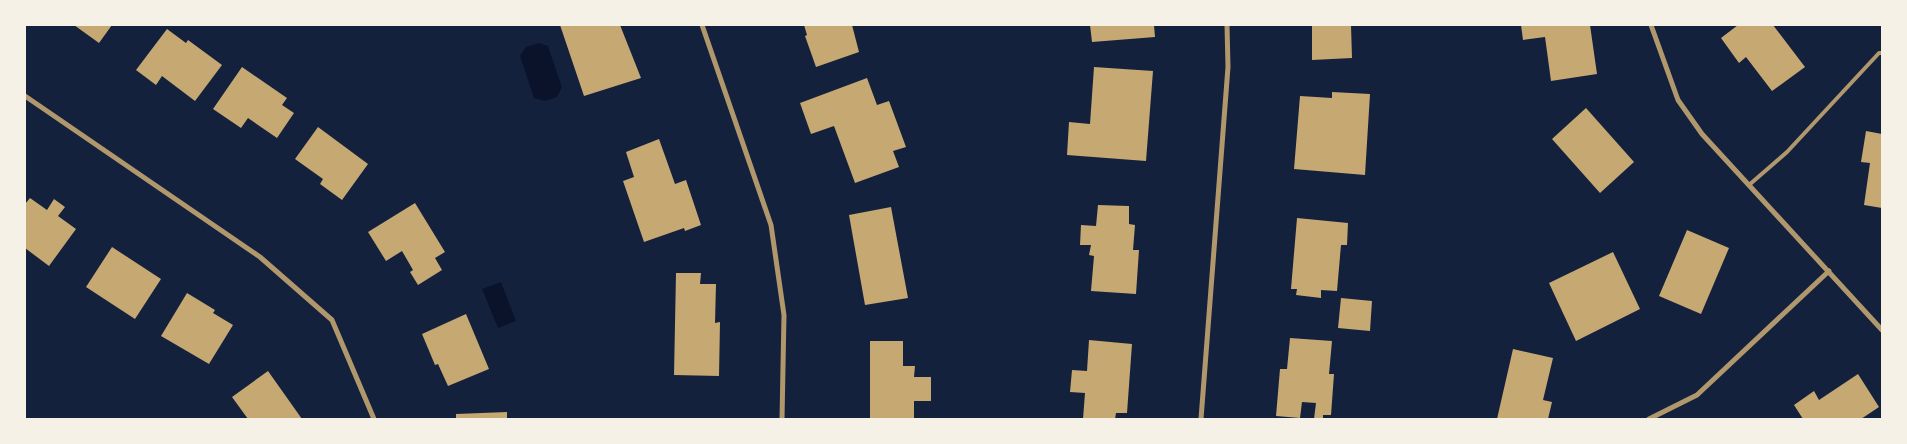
<svg xmlns="http://www.w3.org/2000/svg" width="1907" height="444" font-family="'Noto Sans',sans-serif">
<style>
.water{fill:#0b132b}
.building{fill:#c6a872}
.lines{fill:none;stroke-linecap:round;stroke-linejoin:round}
.service{stroke:#b1986c;stroke-width:4}
.minor{stroke:#b1986c;stroke-width:5}
</style>
<rect width="100%" height="100%" fill="#14213d"/>
<path class="water" d="M539,43L548,46L562,87L557,97L545,101L534,98L520,56L526,47Z
M501,282L516,321L498,328L482,289Z"/>
<path class="building" d="M74,25H112L99,43Z
M560,25H620L641,78L584,96Z
M804,25H852L859,52L816,67L805,36L807,35Z
M1090,25H1154L1155,37L1092,42Z
M1312,25H1351L1352,58L1312,60Z
M1521,25H1590L1597,74L1551,81L1545,37L1523,40Z
M1738,25H1773L1805,67L1772,91L1746,57L1739,63L1721,38Z
M167,29L186,43L188,40L222,65L195,101L162,76L156,85L136,70Z
M242,67L287,98L282,105L294,113L277,138L248,118L241,128L213,109Z
M1094,67L1153,71L1146,161L1067,155L1069,122L1090,124Z
M867,78L877,105L889,101L906,147L893,151L899,167L855,183L834,126L811,134L800,103Z
M1332,92L1370,94L1365,175L1294,169L1300,96L1332,98Z
M1586,108L1634,162L1600,193L1552,139Z
M318,127L368,164L342,200L320,184L323,179L295,159Z
M1866,131L1882,134V208L1864,205L1870,163L1861,162Z
M659,139L675,184L686,180L701,225L685,231L684,228L644,242L623,181L634,177L626,152Z
M30,198L47,210L54,199L65,207L58,216L76,229L49,266L25,248V204Z
M415,203L445,252L435,258L442,270L418,285L410,272L413,270L402,251L386,261L368,232Z
M1098,205L1129,206V224L1135,225L1133,250H1139L1136,294L1091,291L1094,256L1089,255L1091,245H1080L1081,225L1096,226Z
M891,207L908,298L865,305L849,215Z
M1297,218L1348,223L1347,245H1341L1337,291L1321,290V298L1296,295L1297,289H1291Z
M1687,230L1729,248L1701,314L1659,296Z
M112,247L161,279L135,319L86,287Z
M1613,252L1640,309L1576,341L1549,283Z
M676,273H701L700,284H716L715,323L720,322L719,376L674,375Z
M187,293L215,310L213,313L233,325L209,364L161,336Z
M1341,298L1372,301L1370,331L1338,328Z
M466,314L489,369L448,386L438,364L435,365L422,334Z
M1290,338L1332,341L1329,374H1334L1331,415H1323V419H1314L1316,403L1302,402L1300,418L1276,416L1280,369H1287Z
M1089,340L1132,344L1127,413H1116L1115,419H1083L1085,393L1070,392L1072,370L1087,371Z
M870,341H903V366H915L914,377H931V401H914V419H870Z
M1513,349L1553,358L1543,400L1552,402L1548,419H1497Z
M268,371L302,419H248L232,397Z
M1858,374L1879,407L1861,419H1803L1794,405L1814,391L1819,400Z
M507,412V419H456V414Z"/>
<g class="lines">
<path class="service" d="M1749,185L1787,152L1879,53H1882"/>
<path class="minor" d="M702,25L771,225L784,315L782,419
M1651,25L1678,100L1702,134L1882,330
M25,96L260,257L332,320L374,419
M1201,419L1228,67L1227,25
M1649,419L1697,395L1829,271"/>
</g>
<rect width="1907" height="444" fill="none" stroke="#f6f1e7" stroke-width="52"/>
</svg>
